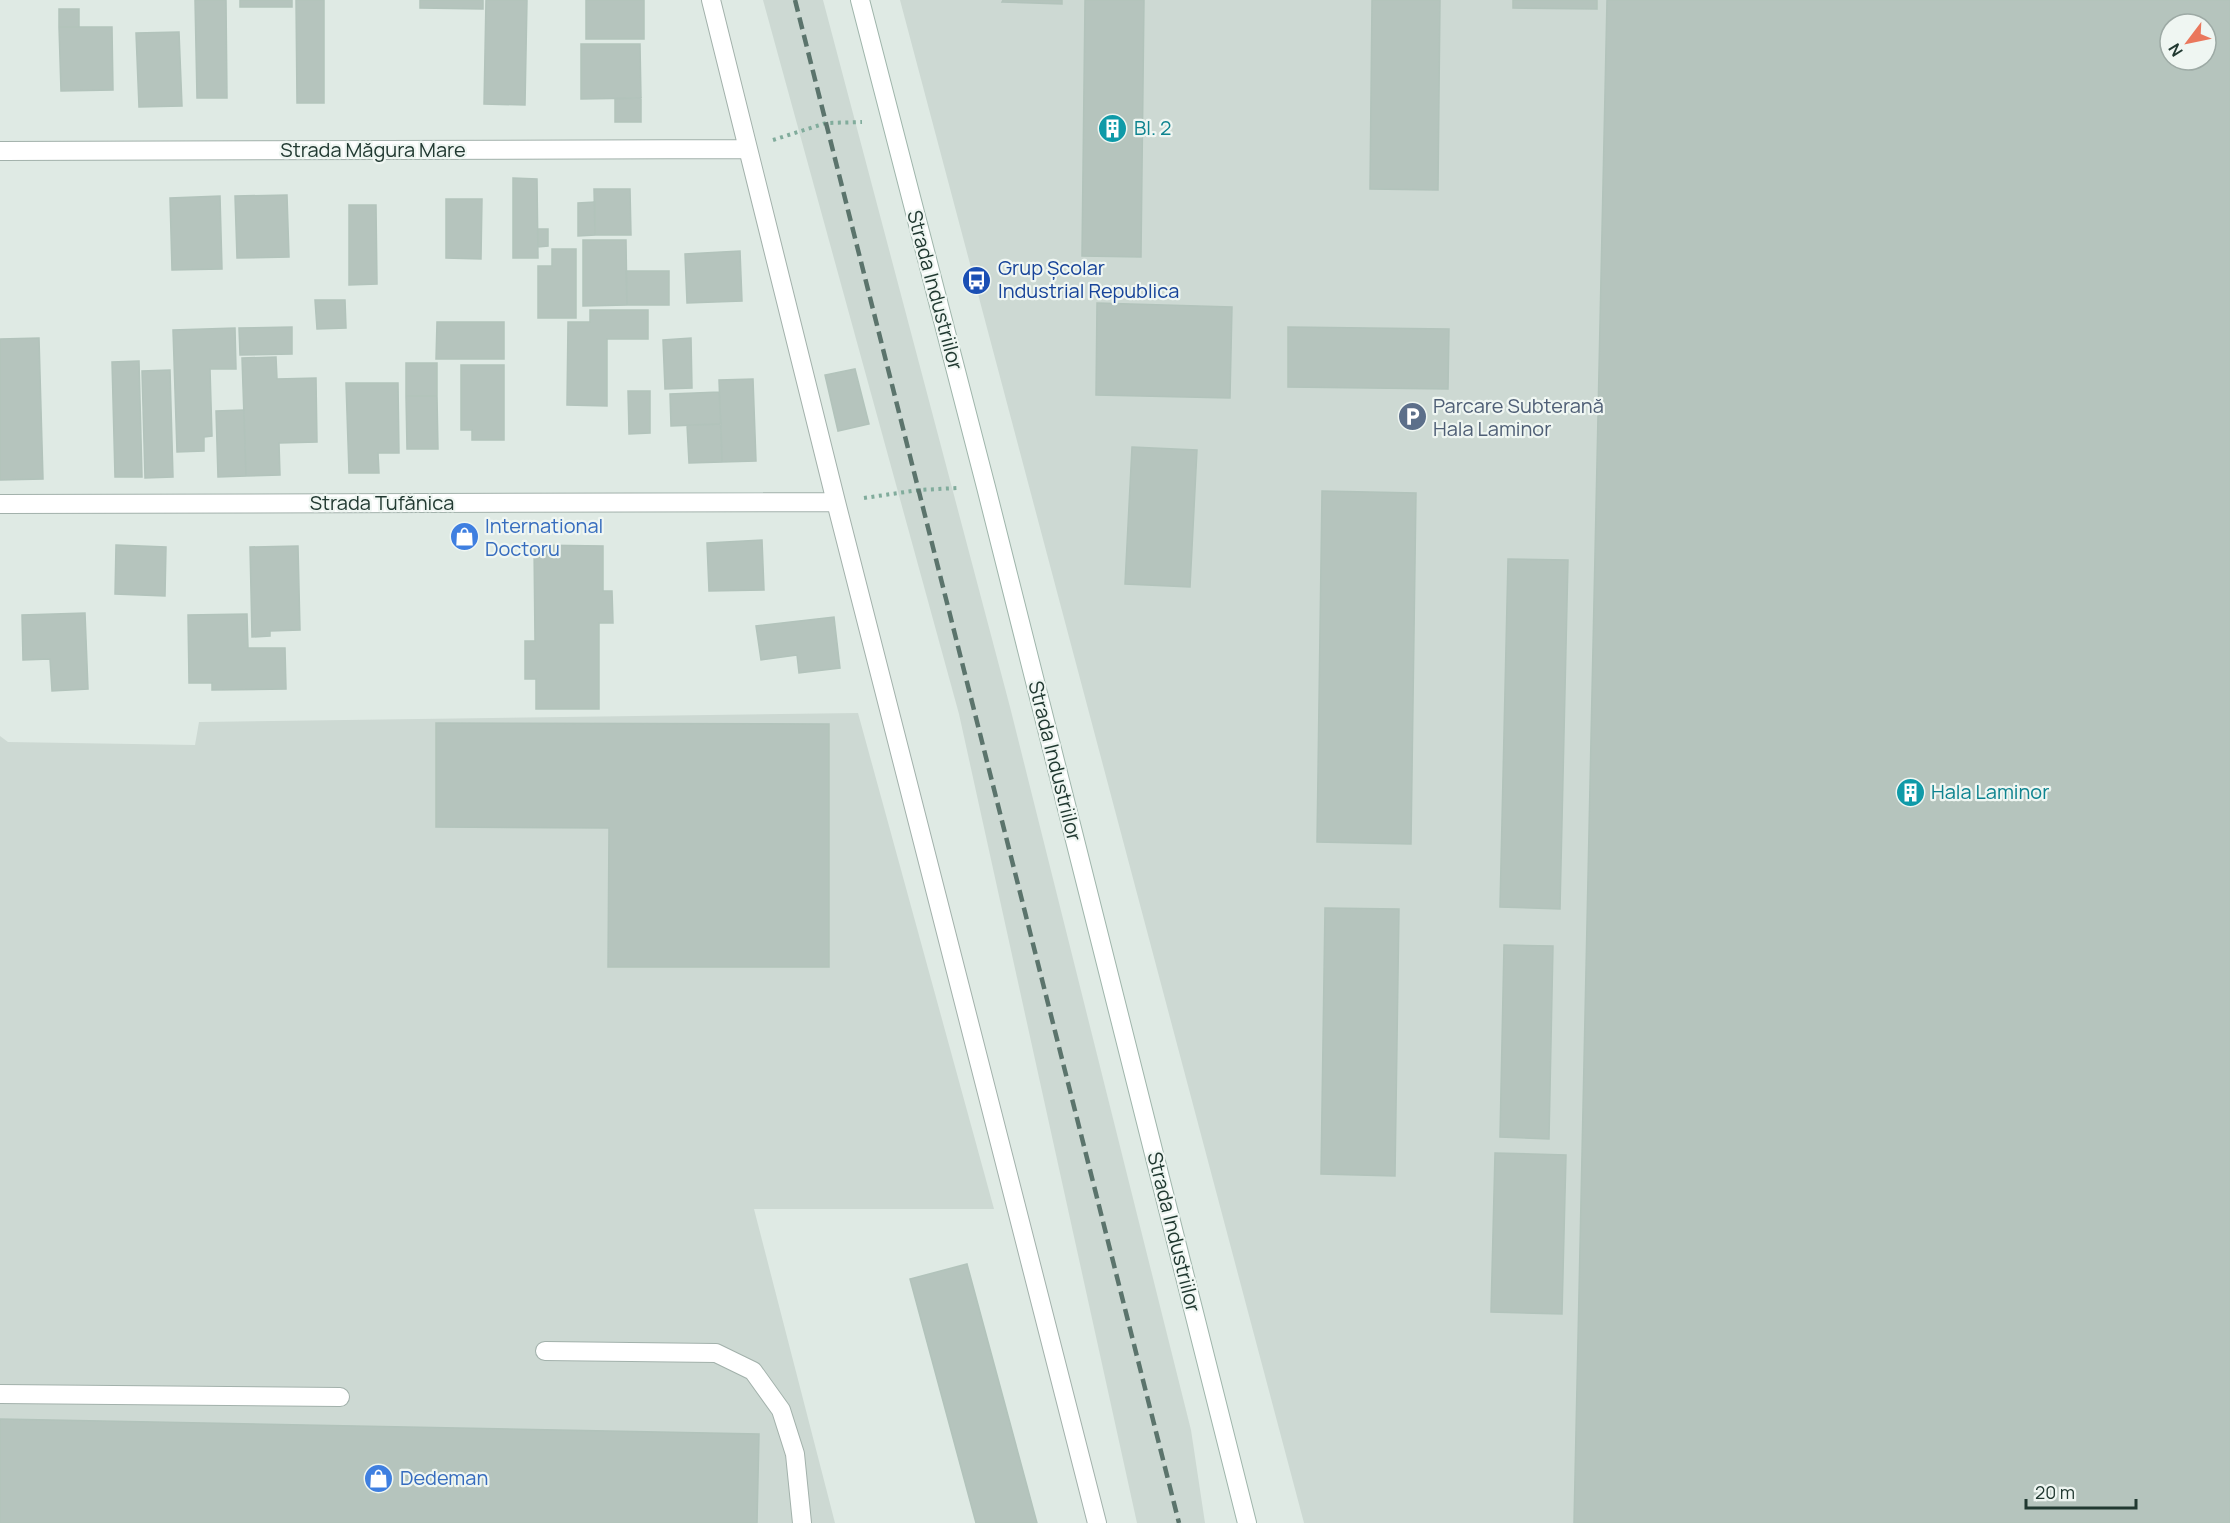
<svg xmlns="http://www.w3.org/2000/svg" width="2230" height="1523" font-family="Manrope,sans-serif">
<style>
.built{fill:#cdd9d3;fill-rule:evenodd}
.building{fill:#b5c4bd;stroke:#b2c3bb;stroke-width:1.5;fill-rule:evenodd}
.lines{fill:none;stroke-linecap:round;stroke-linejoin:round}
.service-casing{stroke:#a2b1ab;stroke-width:20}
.minor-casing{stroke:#a2b1ab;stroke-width:20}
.secondary-casing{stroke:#9fb5ab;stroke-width:20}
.path{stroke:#81ac9c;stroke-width:4;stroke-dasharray:3 4.5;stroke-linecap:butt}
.service{stroke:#fff;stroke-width:18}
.minor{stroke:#fff;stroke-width:18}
.secondary{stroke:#fff;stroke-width:18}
.rail{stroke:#5b746c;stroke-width:4.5;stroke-dasharray:12 6;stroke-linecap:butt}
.labels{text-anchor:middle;stroke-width:4.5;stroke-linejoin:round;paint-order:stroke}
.culture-label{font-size:20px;fill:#0d838f;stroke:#eff6f2;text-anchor:start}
.street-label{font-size:20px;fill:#213931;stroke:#eff6f2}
.transit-label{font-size:20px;fill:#164399;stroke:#eff6f2;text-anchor:start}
.service-label{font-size:20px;fill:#4e5e75;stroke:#eff6f2;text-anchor:start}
.shop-label{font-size:20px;fill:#366cbe;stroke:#eff6f2;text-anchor:start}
</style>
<rect width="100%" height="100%" fill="#dfeae4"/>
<path class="built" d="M763,0H823L1010,707L1191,1430L1205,1523H1137L959,714Z
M900,0H2230V1523H1304ZM2170,24H2206V60H2170Z
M858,713L994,1209H754L835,1523H0V736L8,742L195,745L199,722Z"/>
<path class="building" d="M195,0H226L227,98H197Z
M240,0H292V7H240Z
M296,0H324V103H297Z
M420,0H483V9L420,8Z
M486,0H527L525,105L484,104Z
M586,0H644V39H586Z
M1003,0H1062V4L1002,2Z
M1085,0H1144L1141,257L1082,256Z
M1372,0H1440L1438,190L1370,189Z
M1513,0H1597V9L1513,8Z
M1607,0H2230V1523H1574ZM2170,24H2206V60H2170Z
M59,9H79V27H59Z
M59,27H112L113,90L61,91Z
M179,32L182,106L139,107L136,33Z
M581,44H640L641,98L581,99Z
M641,98V122H615V99Z
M513,178L537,179L538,258H513Z
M594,189H630L631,235H595Z
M287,195L289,257L237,258L235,196Z
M220,196L222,269L172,270L170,198Z
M446,199H482L481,259L446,258Z
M595,202V235L578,236V203Z
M349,205H376L377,284L349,285Z
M538,229H548V246L538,247Z
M583,240H626L627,305L583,306Z
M552,249H576V318H538V266H552Z
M740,251L742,301L687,303L685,254Z
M626,271H669V305H627Z
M315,300H345L346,328L317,329Z
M1097,303L1232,307L1230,398L1096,395Z
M590,310H648V339H607V406L567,405L568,322H590Z
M437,322H504V359H436Z
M292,327V354L240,355L239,328Z
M1288,327L1449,329L1448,389L1288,387Z
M235,328L236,369H210L212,436L204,437V451L177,452L173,330Z
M39,338L43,479L0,480V339Z
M691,338L692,388L665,389L663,340Z
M276,357L277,379L316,378L317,442L279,443L280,475L246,476L242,358Z
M139,361L142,477H115L112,362Z
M406,363H437V396H406Z
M461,365H504V440H472V430H461Z
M855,369L869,424L838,431L825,375Z
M170,370L173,477L145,478L142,371Z
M753,379L756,461L722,462L719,380Z
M346,383H398L399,453H378L379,473H349Z
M628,391H650V433L629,434Z
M719,392L721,424L671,426L670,394Z
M406,396H437L438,449H407Z
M244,410L246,476L218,477L216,411Z
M721,424L722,462L689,463L687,425Z
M1132,447L1197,450L1190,587L1125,584Z
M1322,491L1416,493L1411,844L1317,842Z
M762,540L764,590L709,591L707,543Z
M116,545L166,547L165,596L115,594Z
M534,545L603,546V591H612L613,623H599V709H536V679H525V641H535Z
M298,546L300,630L270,631V636L252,637L250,547Z
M1508,559L1568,560L1560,909L1500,907Z
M85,613L88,689L52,691L50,659L23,660L22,615Z
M247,614L248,648H285L286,689L212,690V683H189L188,615Z
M834,617L840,668L799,673L797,655L761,660L756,626Z
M436,723L829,724V967H608L609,828L436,827Z
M1325,908L1399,909L1395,1176L1321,1174Z
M1504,945L1553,946L1549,1139L1500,1137Z
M1495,1153L1566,1155L1562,1314L1491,1312Z
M967,1264L1037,1523H976L910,1279Z
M0,1419L759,1434L757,1523H0Z"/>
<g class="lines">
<defs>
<path id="service" d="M545,1351L716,1353L753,1371L781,1410L795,1454L802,1523
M0,1394L340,1397"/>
<path id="minor" d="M711,0L836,502L1097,1523
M0,151L747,149
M0,504L836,502"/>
<path id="secondary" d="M860,0L986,487L1247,1523"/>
</defs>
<use href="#service" class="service-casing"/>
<use href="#minor" class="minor-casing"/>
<use href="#secondary" class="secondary-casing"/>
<path class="path" d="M773,140L826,123L862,122
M864,498L919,490L958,488"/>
<use href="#service" class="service"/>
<use href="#minor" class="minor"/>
<use href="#secondary" class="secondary"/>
<path class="rail" d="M795,0L1179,1523"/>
</g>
<defs>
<symbol id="building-disc" viewBox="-11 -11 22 22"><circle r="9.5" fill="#0f9aa8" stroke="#eff6f2"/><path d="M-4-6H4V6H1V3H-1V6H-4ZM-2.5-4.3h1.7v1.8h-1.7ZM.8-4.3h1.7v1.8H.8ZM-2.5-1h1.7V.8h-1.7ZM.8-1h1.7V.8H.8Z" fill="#fff"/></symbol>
<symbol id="bus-disc" viewBox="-11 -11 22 22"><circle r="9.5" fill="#1a4fb4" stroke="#eff6f2"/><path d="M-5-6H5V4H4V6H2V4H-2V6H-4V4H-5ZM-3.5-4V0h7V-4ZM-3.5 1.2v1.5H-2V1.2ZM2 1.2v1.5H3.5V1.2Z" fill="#fff"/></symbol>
<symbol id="parking-disc" viewBox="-11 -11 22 22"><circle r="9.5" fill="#5c6f8a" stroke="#eff6f2"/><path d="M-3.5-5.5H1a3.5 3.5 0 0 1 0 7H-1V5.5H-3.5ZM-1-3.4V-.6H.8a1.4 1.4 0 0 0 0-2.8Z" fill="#fff"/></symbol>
<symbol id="shop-disc" viewBox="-11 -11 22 22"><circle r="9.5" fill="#3f7fe0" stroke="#eff6f2"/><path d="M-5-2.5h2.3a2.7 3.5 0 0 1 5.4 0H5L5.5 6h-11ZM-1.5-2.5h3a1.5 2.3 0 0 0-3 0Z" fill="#fff"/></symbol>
</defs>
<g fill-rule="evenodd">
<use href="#building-disc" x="1096" y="112" width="33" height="33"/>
<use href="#bus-disc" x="960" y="264" width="33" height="33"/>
<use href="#parking-disc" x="1396" y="400" width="33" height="33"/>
<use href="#shop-disc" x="448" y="520" width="33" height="33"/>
<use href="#building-disc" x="1894" y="776" width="33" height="33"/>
<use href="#shop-disc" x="362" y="1462" width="33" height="33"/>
</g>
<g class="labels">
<g class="culture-label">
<text x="1134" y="135">Bl. 2</text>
<text x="1931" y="799">Hala Laminor</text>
</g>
<g class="street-label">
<text x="373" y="157">Strada Măgura Mare</text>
<text transform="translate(935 290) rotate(75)" y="7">Strada Industriilor</text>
<text x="382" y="510">Strada Tufănica</text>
<text transform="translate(1055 761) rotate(76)" y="7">Strada Industriilor</text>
<text transform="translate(1174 1232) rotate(76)" y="7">Strada Industriilor</text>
</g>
<g class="transit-label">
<text x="998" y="275">Grup Școlar<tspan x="998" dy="23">Industrial Republica</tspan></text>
</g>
<g class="service-label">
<text x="1433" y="413">Parcare Subterană<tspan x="1433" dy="23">Hala Laminor</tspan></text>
</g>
<g class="shop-label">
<text x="485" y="533">International<tspan x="485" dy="23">Doctoru</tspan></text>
<text x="400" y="1485">Dedeman</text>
</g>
</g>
<g transform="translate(2188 42) rotate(238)"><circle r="28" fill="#eff6f2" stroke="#9daaa5" stroke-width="1.5"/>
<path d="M0-4.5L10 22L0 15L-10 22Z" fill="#ea775c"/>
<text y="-9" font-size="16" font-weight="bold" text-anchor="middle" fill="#213931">N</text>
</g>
<path d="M2026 1499v9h110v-9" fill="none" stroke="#213931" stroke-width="3"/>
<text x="2035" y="1499" font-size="18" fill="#213931" stroke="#eff6f2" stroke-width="4.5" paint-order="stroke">20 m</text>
</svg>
